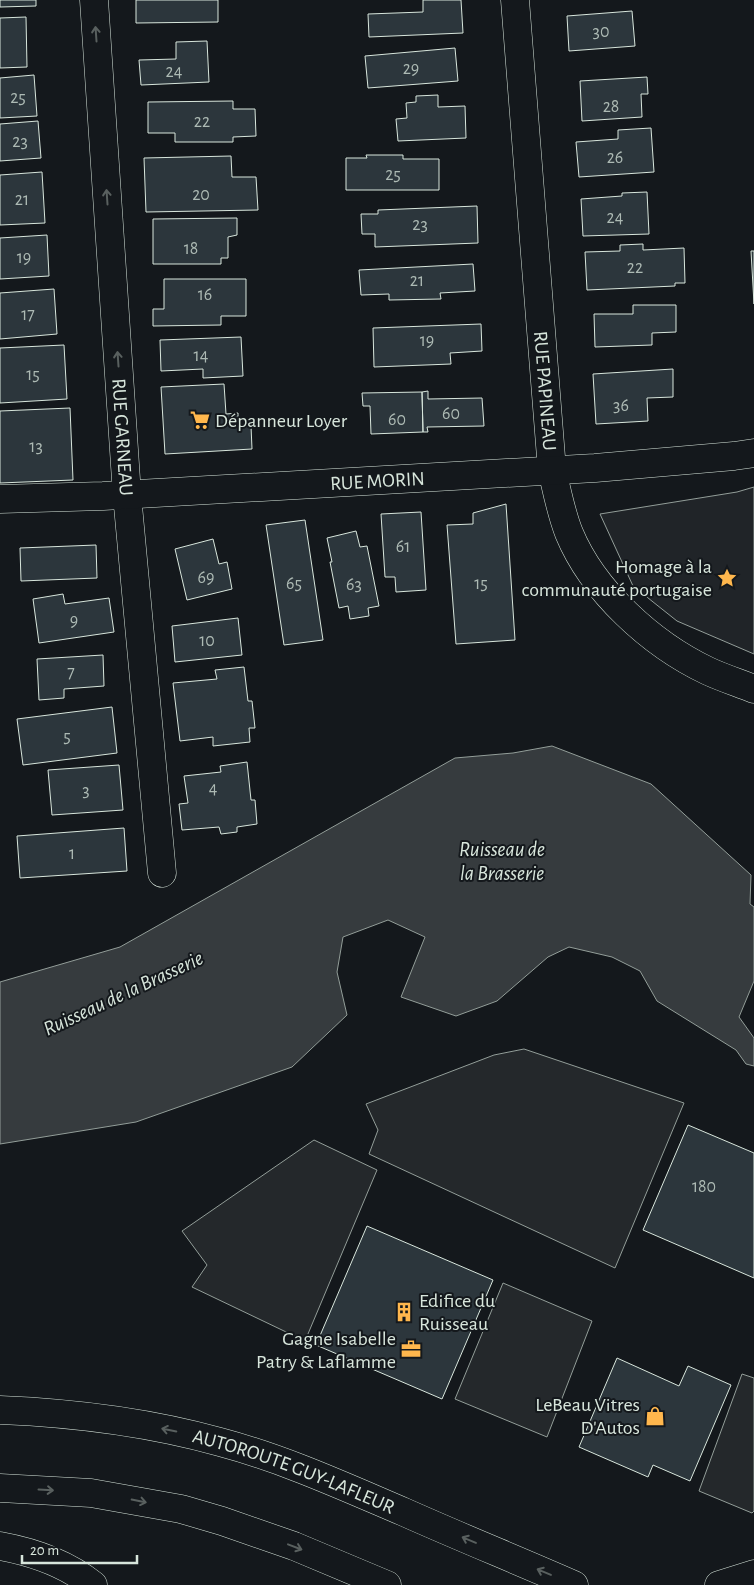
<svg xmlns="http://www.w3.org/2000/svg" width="754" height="1585" font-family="'Alegreya Sans',sans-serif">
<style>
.green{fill:#202428;stroke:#939e99}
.parking{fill:#24282b;stroke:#939e99}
.water{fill:#363b3e;stroke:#939e99}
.building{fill:#2c363c;stroke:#d8e6dc}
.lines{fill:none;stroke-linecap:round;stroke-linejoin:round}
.street-casing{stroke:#d8e6dc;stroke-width:29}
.highway-casing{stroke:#d8e6dc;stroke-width:29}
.street{stroke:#14181c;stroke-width:28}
.highway{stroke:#14181c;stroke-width:28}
.oneway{stroke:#59605f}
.labels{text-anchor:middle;stroke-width:4;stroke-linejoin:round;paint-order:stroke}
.number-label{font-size:18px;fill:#adbab4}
.street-label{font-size:20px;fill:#d8e6dc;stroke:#14181c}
.poi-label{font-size:20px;fill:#d8e6dc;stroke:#14181c;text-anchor:end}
.water-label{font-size:21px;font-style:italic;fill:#d8e6dc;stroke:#14181c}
</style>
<rect width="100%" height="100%" fill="#14181c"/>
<path class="green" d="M754,487V654L677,621L633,586L600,514L737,492Z"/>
<path class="parking" d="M524,1049L684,1103L615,1268L369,1154L378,1130L366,1104L494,1055Z
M314,1140L377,1170L305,1341L192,1287L207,1265L182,1231Z
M503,1283L592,1321L547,1437L455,1399Z
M742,1374L754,1378V1511L752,1513L699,1491Z"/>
<path class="water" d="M552,746L651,784L751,875L750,904L754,907V981L739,1017L754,1038V1066L746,1064L736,1050L657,1001L640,971L612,957L569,947L548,957L497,1001L456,1016L401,997L425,937L388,920L343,937L337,972L347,1015L292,1067L136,1122L0,1144V982L120,947L455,758L513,753Z"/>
<path class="building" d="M0,0H36V6L0,7Z
M136,0H218V22L136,23Z
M423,0H461L463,33L369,37L368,14L423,12Z
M632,11L635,46L569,51L567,16Z
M26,17L27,67L0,68V18Z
M207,41L209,82L141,85L139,60L176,59V42Z
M455,48L458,81L368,88L365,56Z
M34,75L37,116L0,118V78Z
M647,77L648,94H641L642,117L582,121L580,81Z
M438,95V107L465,106L466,138L398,141L396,119L407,118L406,103L416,102V96Z
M233,101V109H255L256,136L233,137V142H175V133H148V102Z
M38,121L41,158L0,161V124Z
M651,128L654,172L579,177L576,142L618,139V130Z
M366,155H403V159H439V190H346V158H367Z
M231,156L232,177H256L258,210L146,212L144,158Z
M42,172L45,223L0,225V175Z
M647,192L649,234L583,236L581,199L622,196V193Z
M477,206L478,243L375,247V234H362L361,214H378V210Z
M237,218V235L228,237V258H221V264H153V219Z
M47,235L49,276L0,279V238Z
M643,244V250L684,248L685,283H675V286L587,290L585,252L620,251V245Z
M751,251H754V304Z
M473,264L475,291L440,293L441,299L389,300V294L361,295L359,270Z
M164,279H246V316H221V325L153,326V309H164Z
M54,289L57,334L0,339V293Z
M633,305H676V332L652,333V345L595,347L594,314H633Z
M481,324L482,351L450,353L451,364L374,367L373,328Z
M241,337L243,376L203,378V369L161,371L160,340Z
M64,345L67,399L0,403V348Z
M673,369V397L647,398L648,421L596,424L593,374Z
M224,384L226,414L238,413V427L251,426L252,449L165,454L161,387Z
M428,391V399L482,398L484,426L427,427L428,432H423L422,392Z
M422,392L423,432L371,434L370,406H363L362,393Z
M70,408L73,480L0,483V411Z
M506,504L515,640L456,644L447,525L473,524V513Z
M421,512L426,590L396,592L395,577H385L381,514Z
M305,520L323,640L284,645L266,525Z
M356,531L360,547L367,546L379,606L368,608L369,616L350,619L348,606L339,608L330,562H332L327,538Z
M213,539L219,564L227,562L232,589L187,600L175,549Z
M96,545L97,578L21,581L20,548Z
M63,594L65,604L109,598L114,632L39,643L33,599Z
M238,618L242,655L175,662L172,626Z
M103,655L104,686L64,689V698L39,700L37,659Z
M244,667L248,701H252L255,728H249L250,742L213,746V737L180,741L173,683L217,679L215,670Z
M112,707L117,753L23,765L17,719Z
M247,762L251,800H255L257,824L237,827V832L221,834L219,827L182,830L179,804L188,803L184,776L221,772L220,766Z
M119,765L123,810L52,815L48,770Z
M124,828L127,871L20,878L17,836Z
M688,1125L754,1153V1278L643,1230Z
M367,1226L493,1280L442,1399L316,1345Z
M617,1358L679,1386L688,1366L731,1385L690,1481L653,1465L648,1477L579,1447Z"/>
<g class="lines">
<defs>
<g id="street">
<path id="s1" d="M94,0L127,495L162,873"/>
<path id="s2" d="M515,0L552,470C557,491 561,513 569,533C593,591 651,644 708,671C723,678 739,683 754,689"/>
<path id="s3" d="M0,499L103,496L595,468L734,456L754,453"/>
</g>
<g id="highway">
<path id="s4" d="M0,1410C74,1413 148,1422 220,1442C284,1459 343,1486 404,1512C460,1537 517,1560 574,1585"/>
<path d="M0,1488L91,1493L181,1509L222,1521L294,1546L387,1585"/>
<path d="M0,1546C33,1552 67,1564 93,1585"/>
<path d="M719,1585L754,1574"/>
</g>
</defs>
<use href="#street" class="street-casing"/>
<use href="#highway" class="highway-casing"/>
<use href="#street" class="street"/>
<use href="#highway" class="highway"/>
</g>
<defs><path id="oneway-shaft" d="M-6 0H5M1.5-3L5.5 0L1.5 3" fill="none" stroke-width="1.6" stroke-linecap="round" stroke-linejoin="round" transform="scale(1.25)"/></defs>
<g class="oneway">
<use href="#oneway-shaft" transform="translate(96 34) rotate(-94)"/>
<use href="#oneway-shaft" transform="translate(107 197) rotate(-94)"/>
<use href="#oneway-shaft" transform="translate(118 359) rotate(-94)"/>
<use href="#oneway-shaft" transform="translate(169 1430) rotate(-169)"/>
<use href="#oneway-shaft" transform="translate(46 1490) rotate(3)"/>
<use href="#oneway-shaft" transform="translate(139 1501) rotate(11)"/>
<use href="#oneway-shaft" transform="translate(469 1540) rotate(-157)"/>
<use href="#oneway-shaft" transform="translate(295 1547) rotate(21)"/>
<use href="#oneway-shaft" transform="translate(544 1572) rotate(-157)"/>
</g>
<defs>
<symbol id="supermarket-bare" viewBox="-9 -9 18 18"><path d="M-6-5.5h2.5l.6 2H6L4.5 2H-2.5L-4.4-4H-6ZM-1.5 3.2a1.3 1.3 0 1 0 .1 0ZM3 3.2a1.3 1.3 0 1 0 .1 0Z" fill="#ffb74d" stroke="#14181c" stroke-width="2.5" paint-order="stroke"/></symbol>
<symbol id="sight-bare" viewBox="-9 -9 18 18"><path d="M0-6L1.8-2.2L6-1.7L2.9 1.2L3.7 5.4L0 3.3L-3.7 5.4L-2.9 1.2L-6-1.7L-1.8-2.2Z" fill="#ffb74d" stroke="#14181c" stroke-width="2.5" paint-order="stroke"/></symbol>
<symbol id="building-bare" viewBox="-9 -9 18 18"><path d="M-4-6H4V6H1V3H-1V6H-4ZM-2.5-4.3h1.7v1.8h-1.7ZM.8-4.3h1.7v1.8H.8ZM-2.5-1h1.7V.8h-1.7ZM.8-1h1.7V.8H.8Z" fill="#ffb74d" stroke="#14181c" stroke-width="2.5" paint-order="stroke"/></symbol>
<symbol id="office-bare" viewBox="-9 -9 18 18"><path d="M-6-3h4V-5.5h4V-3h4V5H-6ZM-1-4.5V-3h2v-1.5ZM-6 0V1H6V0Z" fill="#ffb74d" stroke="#14181c" stroke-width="2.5" paint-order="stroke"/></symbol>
<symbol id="shop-bare" viewBox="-9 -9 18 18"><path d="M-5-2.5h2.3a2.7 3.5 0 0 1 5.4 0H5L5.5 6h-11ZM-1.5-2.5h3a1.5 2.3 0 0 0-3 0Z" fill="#ffb74d" stroke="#14181c" stroke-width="2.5" paint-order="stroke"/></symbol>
</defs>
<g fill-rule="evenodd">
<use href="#supermarket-bare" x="186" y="406" width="28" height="28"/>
<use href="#sight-bare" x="713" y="564" width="28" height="28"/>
<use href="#building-bare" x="390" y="1298" width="28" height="28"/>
<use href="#office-bare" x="397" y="1335" width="28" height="28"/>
<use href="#shop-bare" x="641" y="1402" width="28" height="28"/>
</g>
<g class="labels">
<g class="number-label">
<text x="601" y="37">30</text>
<text x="411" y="74">29</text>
<text x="174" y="77">24</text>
<text x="18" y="103">25</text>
<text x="611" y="112">28</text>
<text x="202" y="127">22</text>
<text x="20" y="147">23</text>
<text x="615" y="163">26</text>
<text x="393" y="180">25</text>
<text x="201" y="200">20</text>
<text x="22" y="205">21</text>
<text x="615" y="223">24</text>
<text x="420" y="230">23</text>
<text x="191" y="254">18</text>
<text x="24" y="263">19</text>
<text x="635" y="273">22</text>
<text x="417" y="286">21</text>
<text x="205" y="300">16</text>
<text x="28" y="320">17</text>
<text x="427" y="346">19</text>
<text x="201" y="361">14</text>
<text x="33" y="380">15</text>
<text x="621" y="411">36</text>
<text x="451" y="419">60</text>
<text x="397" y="425">60</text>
<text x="36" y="452">13</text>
<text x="403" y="552">61</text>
<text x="206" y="583">69</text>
<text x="294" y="589">65</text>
<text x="481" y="589">15</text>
<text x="354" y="590">63</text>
<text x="74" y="626">9</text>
<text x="207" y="646">10</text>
<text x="71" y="678">7</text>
<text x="67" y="742">5</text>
<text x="213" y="794">4</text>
<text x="86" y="796">3</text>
<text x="72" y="859">1</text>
<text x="704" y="1192">180</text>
</g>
<g class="street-label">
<text dy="7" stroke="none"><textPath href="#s2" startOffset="392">RUE PAPINEAU</textPath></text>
<text dy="7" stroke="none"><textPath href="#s1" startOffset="438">RUE GARNEAU</textPath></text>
<text dy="7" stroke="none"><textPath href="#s3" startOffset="378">RUE MORIN</textPath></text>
<text dy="7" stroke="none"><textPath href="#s4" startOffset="302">AUTOROUTE GUY-LAFLEUR</textPath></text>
</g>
<g class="poi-label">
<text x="215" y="427" text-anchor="start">Dépanneur Loyer</text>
<text x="712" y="573">Homage à la<tspan x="712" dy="23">communauté portugaise</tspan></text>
<text x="419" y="1307" text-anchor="start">Edifice du<tspan x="419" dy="23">Ruisseau</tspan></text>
<text x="396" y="1345">Gagne Isabelle<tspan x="396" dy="23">Patry &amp; Laflamme</tspan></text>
<text x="640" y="1411">LeBeau Vitres<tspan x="640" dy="23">D'Autos</tspan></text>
</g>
<g class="water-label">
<text x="502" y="856">Ruisseau de<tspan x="502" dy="24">la Brasserie</tspan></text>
<text transform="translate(123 993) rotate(-25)" y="7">Ruisseau de la Brasserie</text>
</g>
</g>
<path d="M22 1555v8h115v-8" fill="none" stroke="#d8e6dc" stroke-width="2.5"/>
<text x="30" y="1555" font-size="15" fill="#d8e6dc" stroke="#14181c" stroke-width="4" paint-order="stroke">20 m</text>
</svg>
